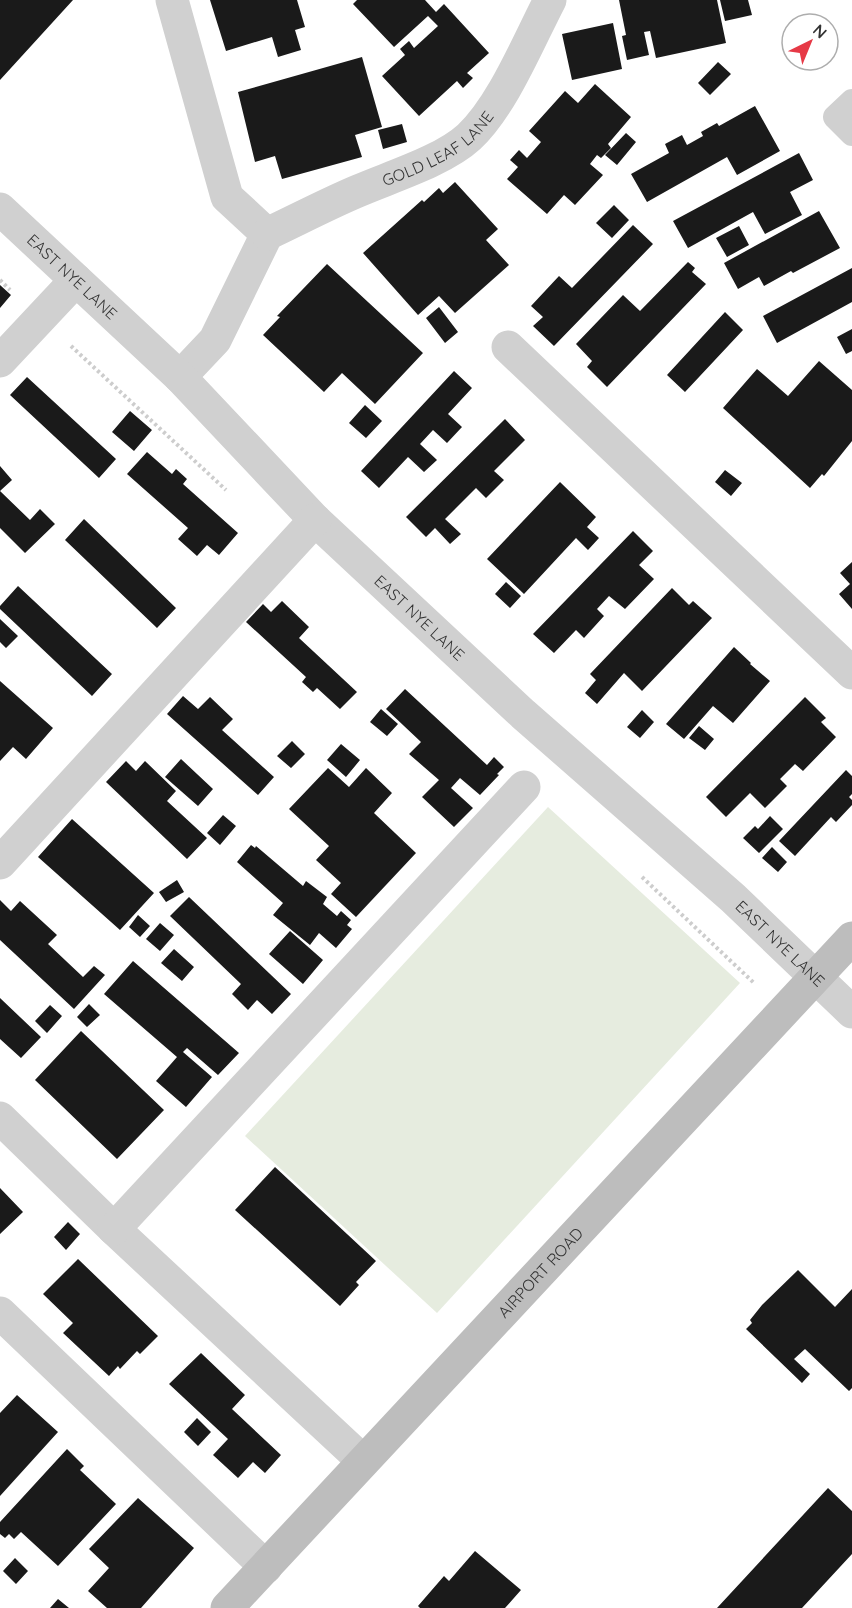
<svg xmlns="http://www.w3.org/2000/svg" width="852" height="1608" font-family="Quicksand,sans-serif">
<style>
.green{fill:#e6ecdf}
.building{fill:#1a1a1a}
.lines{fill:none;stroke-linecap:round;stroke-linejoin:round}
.path{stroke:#cdcdcd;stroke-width:4;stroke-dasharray:3 3;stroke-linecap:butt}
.lane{stroke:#d0d0d0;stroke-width:24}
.street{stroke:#d0d0d0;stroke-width:33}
.secondary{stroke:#bdbdbd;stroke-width:33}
.labels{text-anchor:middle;stroke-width:6;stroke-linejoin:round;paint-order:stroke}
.street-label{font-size:16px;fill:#333;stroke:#fff}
</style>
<rect width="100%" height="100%" fill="#fff"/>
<path class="green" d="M548,807L740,983L437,1313L245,1136Z"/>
<path class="building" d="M0,0H73L0,80Z
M210,0H297L305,27L295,30L301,50L278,57L272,37L226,51Z
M357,0H425L436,12L444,4L489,53L467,73L473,78L463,88L457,81L419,116L382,76L405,55L400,49L409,41L414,48L438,26L428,16L394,47L353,4Z
M619,0H717L726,43L656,58L650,31L644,32L649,55L627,60L622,36L626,35Z
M720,0H748L752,15L725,21Z
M613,23L622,69L572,80L562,34Z
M362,57L382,127L355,135L362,157L282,179L275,156L255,162L238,92Z
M718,62L731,74L710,95L698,83Z
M595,84L631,117L608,144L611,148L601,158L597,155L590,164L603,175L575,205L564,195L547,214L507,179L518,167L510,160L519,150L527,158L541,142L529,131L565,91L578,103Z
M755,106L780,151L737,175L727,157L647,202L631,174L669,153L665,144L682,135L687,145L703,136L701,132L717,123L719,126Z
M402,124L407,142L383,149L378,130Z
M626,133L636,142L617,165L605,155Z
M799,153L813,180L790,192L802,215L765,234L753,212L688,248L673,221Z
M455,182L498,229L486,240L509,265L455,313L439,296L418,315L363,253L422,200L424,202L439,188L443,193Z
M614,205L629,220L612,238L596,223Z
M819,211L840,248L793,273L791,271L764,286L759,277L738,289L724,263Z
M633,225L653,244L554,346L533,326L543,317L531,306L559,276L572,288Z
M739,226L749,245L727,257L716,238Z
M688,262L695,268L692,272L706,284L607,387L587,367L592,361L576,344L623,295L640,311Z
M327,264L423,353L375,404L342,373L324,392L263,335L280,317L277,316Z
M852,268V302L777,343L763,316Z
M0,285L11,295L0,308Z
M439,307L458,332L445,343L426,318Z
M725,312L743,330L685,392L667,375Z
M852,329V351L846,354L837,337Z
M819,361L852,390V441L824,476L822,474L810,488L723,408L757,369L788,396Z
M454,371L472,388L448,414L462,427L447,443L433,430L420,444L437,460L424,472L408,457L379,488L361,471Z
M27,377L116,459L99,478L10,395Z
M365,405L382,421L366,438L349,423Z
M130,411L152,430L134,451L112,432Z
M505,419L525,440L494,471L504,480L486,498L476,488L445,519L461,534L450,544L435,528L426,537L406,517Z
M147,452L172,474L176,469L187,479L183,484L238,533L219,555L207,545L197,556L178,539L188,528L127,474Z
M0,466L12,480L0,491L30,520L40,509L55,524L25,553L0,528Z
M725,470L742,483L731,496L715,482Z
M560,482L596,517L587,527L599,538L588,550L576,538L524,594L487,559Z
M84,519L176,608L157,628L65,540Z
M633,531L653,551L639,565L654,579L625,609L609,596L597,609L604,616L584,638L576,630L554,653L533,634Z
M852,562V609L839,594L850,584L840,573Z
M506,582L521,596L510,608L495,594Z
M18,586L112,674L92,696L0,609V606Z
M672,588L689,605L693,601L712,618L642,691L624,673L597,704L585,693L596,680L590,674Z
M282,601L309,627L299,638L357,692L340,709L317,688L313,692L302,682L306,677L246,622L263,604L271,612Z
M0,619L18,636L6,648L0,642Z
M734,647L751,663L750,664L770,681L733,723L713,706L684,739L666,724Z
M0,681L53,728L26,759L13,747L0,761Z
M405,689L487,765L494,757L504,767L497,774L499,775L480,795L460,778L451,788L473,808L454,827L422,797L439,780L409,754L421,742L386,709Z
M183,696L198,709L210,697L233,719L222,730L274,777L258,795L167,714Z
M805,697L826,718L821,722L836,737L803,771L795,764L780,779L787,786L765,808L750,793L726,817L706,797Z
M381,709L398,724L387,736L370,722Z
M642,710L654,722L640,738L627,727Z
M699,726L714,739L705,750L689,738Z
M292,741L305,754L291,768L277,756Z
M341,744L360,760L346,777L327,760Z
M181,759L213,789L198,806L165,777Z
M126,761L136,771L145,761L176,791L167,801L207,838L187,859L106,782Z
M328,768L349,787L366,768L392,793L374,813L416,853L356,917L331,894L341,883L316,860L329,846L289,809Z
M846,770L852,776V794L849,797L852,800V805L836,822L831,817L795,856L779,841Z
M223,815L236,826L220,845L207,833Z
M770,816L783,829L759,853L743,838L755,826L758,829Z
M72,819L154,893L120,930L38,857Z
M251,845L255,848L256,846L303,886L306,881L327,897L323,904L337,916L341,911L351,920L347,925L352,929L336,948L319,933L310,945L273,915L283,903L237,862Z
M772,847L787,862L778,872L762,858Z
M177,880L184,892L166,902L159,892Z
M189,897L291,994L272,1014L257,1000L248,1010L232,994L241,984L170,916Z
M0,900L11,911L20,901L57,935L48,944L83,977L94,966L105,975L74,1009L0,940Z
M138,915L150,926L140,937L129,927Z
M160,923L174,935L160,951L146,939Z
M290,931L323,960L303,984L269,954Z
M174,949L194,967L182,981L161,963Z
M133,961L239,1053L218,1075L187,1048L183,1052L212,1077L186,1107L156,1081L177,1057L104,994Z
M0,998L41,1037L21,1058L0,1039Z
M89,1004L100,1015L87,1027L77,1017Z
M50,1005L62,1016L47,1033L35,1021Z
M81,1031L164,1110L117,1159L35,1080Z
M275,1167L376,1261L356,1282L359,1285L340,1306L235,1210Z
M0,1188L23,1212L0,1234Z
M68,1222L80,1234L66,1250L54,1237Z
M78,1259L158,1336L140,1354L137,1351L120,1369L118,1366L109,1376L63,1333L73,1323L43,1294Z
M798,1270L835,1307L852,1289V1388L849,1391L805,1349L794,1359L810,1374L802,1383L746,1329L752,1323L750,1320L762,1305Z
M201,1353L245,1395L232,1409L281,1455L265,1473L253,1462L238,1478L213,1455L228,1439L169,1384Z
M17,1395L58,1432L0,1496V1413Z
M197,1418L211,1432L198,1446L184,1432Z
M67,1449L84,1466L80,1470L116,1504L58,1566L21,1532L14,1539L9,1534L5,1538L0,1534V1522Z
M828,1488L852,1511V1554L802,1608H717Z
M138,1498L194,1548L141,1608H107L88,1591L109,1568L89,1549Z
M475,1551L521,1590L505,1608H420L418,1606L444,1576L449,1581Z
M15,1558L28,1571L16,1584L3,1571Z
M58,1599L69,1608H50Z"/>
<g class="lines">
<path class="path" d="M0,280L10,290
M71,346L226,490
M642,877L754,983"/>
<path class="lane" d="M852,101L835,117L852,134"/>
<g class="street">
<path d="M172,0L227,197L267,234L215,340L180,377"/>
<path id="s1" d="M0,209L180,377L315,520L523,714L733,898L852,1012"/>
<path id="s2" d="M267,234C297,220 327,204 358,191C390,177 443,161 469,137C503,105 528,42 550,0"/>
<path d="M508,347L852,673"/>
<path d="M0,361L76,280"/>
<path d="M0,863L315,520"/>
<path d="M0,1118L114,1229L363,1461"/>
<path d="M114,1229L524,787"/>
<path d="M0,1313L266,1567"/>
</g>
<path class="secondary" id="s3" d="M227,1608L852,938"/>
</g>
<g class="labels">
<g class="street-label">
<text dy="6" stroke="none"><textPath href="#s2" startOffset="192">GOLD LEAF LANE</textPath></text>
<text dy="6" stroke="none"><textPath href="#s1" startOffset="99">EAST NYE LANE</textPath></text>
<text dy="6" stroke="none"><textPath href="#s1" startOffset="586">EAST NYE LANE</textPath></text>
<text dy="6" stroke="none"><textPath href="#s1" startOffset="1072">EAST NYE LANE</textPath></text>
<text dy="6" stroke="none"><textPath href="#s3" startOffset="459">AIRPORT ROAD</textPath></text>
</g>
</g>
<g transform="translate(810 42) rotate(43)"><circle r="28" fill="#ffffff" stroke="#adadad" stroke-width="1.5"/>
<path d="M0-4.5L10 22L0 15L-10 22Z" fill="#e63946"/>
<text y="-9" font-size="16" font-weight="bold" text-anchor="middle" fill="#333333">N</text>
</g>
</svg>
